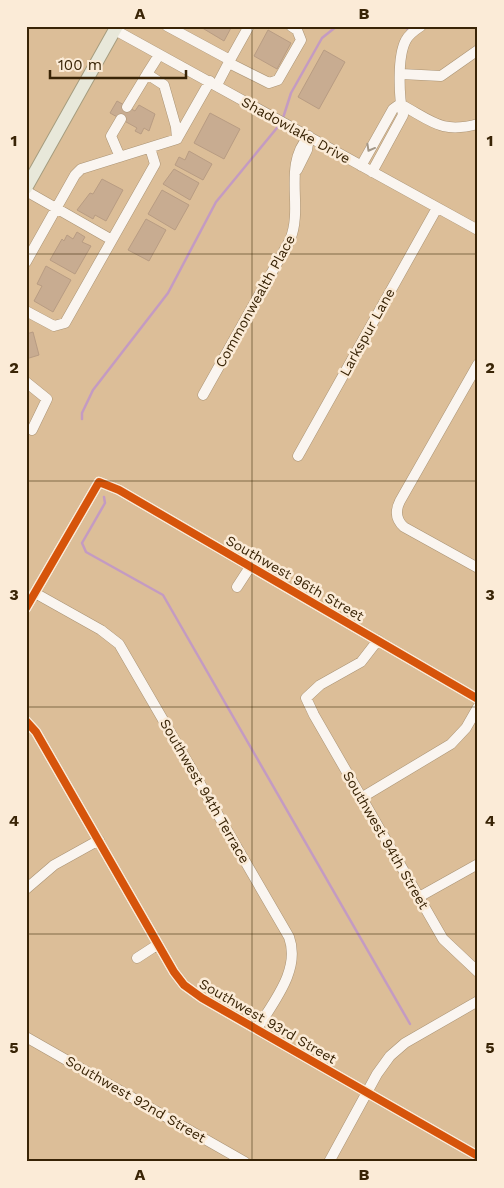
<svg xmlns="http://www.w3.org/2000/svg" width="504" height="1188" font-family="'Work Sans',sans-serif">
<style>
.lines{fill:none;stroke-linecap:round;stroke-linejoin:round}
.stream{stroke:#c49bc2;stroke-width:2.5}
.building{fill:#c8ac91;stroke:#b89c83}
.minor-casing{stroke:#aa9374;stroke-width:11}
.major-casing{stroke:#a69d7f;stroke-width:14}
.minor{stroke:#faf5f0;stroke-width:10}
.major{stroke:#e8e8da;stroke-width:12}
.cycleway-casing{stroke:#fbebd7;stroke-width:11}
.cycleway{stroke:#d6540b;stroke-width:8}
.oneway{stroke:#a39787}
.grid{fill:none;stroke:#392406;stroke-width:1;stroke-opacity:0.55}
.labels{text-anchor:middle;stroke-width:5;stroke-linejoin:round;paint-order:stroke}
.street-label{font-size:14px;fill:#392406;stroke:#fbebd7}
.neatline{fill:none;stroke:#392406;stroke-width:2}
.grid-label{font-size:16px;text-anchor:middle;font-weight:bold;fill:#392406}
</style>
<rect width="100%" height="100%" fill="#dcbe98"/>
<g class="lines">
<path class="stream" d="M405,26L410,32
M283,118L291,93L322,38L337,26
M82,419V413L93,390L168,293L216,202L281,123
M104,497L105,503L82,543L86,552L163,595L410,1024"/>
</g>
<path class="building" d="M199,26H232L224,41Z
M268,30L291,43L277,69L254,56Z
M324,50L345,62L319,109L298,97Z
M117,101L135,111L139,105L155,114L149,131L144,128L141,134L135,131L137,128L110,113Z
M210,113L240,129L224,159L194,143Z
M189,151L212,164L203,180L175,165L179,157L185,160Z
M174,169L199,183L190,200L163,184Z
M102,179L123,190L106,221L95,215L93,219L77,210L90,193L93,194Z
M162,190L189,205L175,230L148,214Z
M146,219L166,230L149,261L128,250Z
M77,232L85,237L82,242L91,246L75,274L50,260L62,239L64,241L67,235L73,239Z
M46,266L71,280L53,312L34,301L42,286L37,284Z
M33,332L39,355L26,359V334Z"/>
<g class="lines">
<defs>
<path id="minor" d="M167,26L230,60L217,85
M115,30L478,230
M230,60L249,26
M229,63L269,83L278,80L301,40L297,30L291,26
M401,74L441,76L478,50
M400,104C432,121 441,134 478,124
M127,107L147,74
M177,139L210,81
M120,157L111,136L121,119
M361,166L393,109L400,104
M297,170L307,150L309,137
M372,172L403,115C399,98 397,56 406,40C409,34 415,30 421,26
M26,191L112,240
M26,262L75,175L81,169L177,139L176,127L164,85L147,74L159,55
M26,311L54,326L65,323L155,164L150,148
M478,364L400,501C395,511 396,520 404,527L478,568
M26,382L47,399L32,430
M203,395L290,240C304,206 282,166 309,136
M298,456L437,208
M237,587L250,567
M35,593L101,630L119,644L289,937C301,970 273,1002 257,1029
M26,608L99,482L119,490L478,699
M378,640L361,662L320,685L306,698L314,715L443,939L478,972
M26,721L36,732L174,972L184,985L202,998L478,1156
M361,798L451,744L466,728L478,707
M26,889L54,865L99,840
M419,897L478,864
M137,958L157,945
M26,1037L245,1162
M329,1162L377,1074L390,1056L405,1043L478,1001"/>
<path id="major" d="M26,188L117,26"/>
</defs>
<use href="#minor" class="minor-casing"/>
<use href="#major" class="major-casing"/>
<use href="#minor" class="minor"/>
<use href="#major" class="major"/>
<defs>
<path id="cycleway" d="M26,608L99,482L119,490L478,699
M26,721L36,732L174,972L184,985L202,998L478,1156"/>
</defs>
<use href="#cycleway" class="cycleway-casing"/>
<use href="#cycleway" class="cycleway"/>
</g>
<defs><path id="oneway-chevron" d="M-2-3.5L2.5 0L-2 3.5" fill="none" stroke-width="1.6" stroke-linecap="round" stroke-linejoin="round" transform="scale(1.25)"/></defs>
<use class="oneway" href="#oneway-chevron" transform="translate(370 148) rotate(119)"/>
<path class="grid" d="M252,26V1162M26,254H478M26,481H478M26,707H478M26,934H478"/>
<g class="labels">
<g class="street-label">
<text transform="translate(296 130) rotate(29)" y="5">Shadowlake Drive</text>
<text transform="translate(255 301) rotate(-61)" y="5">Commonwealth Place</text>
<text transform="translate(367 332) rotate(-61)" y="5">Larkspur Lane</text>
<text transform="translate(295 578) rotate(30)" y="5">Southwest 96th Street</text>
<text transform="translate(205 791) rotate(60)" y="5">Southwest 94th Terrace</text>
<text transform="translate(386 840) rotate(60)" y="5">Southwest 94th Street</text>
<text transform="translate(268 1021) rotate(30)" y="5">Southwest 93rd Street</text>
<text transform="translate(136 1099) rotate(30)" y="5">Southwest 92nd Street</text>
</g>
</g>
<rect width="504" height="1188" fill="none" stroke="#fbebd7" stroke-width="55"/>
<path d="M50 70v8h136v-8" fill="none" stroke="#392406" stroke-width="2.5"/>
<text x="58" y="70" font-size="15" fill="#392406" stroke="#fbebd7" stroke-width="4" paint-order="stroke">100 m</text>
<rect x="28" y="28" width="448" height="1132" class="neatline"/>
<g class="grid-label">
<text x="140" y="19">A</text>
<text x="364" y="19">B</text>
<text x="14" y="146">1</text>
<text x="490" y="146">1</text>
<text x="14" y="373">2</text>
<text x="490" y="373">2</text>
<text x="14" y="600">3</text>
<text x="490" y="600">3</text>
<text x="14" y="826">4</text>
<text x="490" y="826">4</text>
<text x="14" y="1053">5</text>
<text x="490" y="1053">5</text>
<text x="140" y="1180">A</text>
<text x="364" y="1180">B</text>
</g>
</svg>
